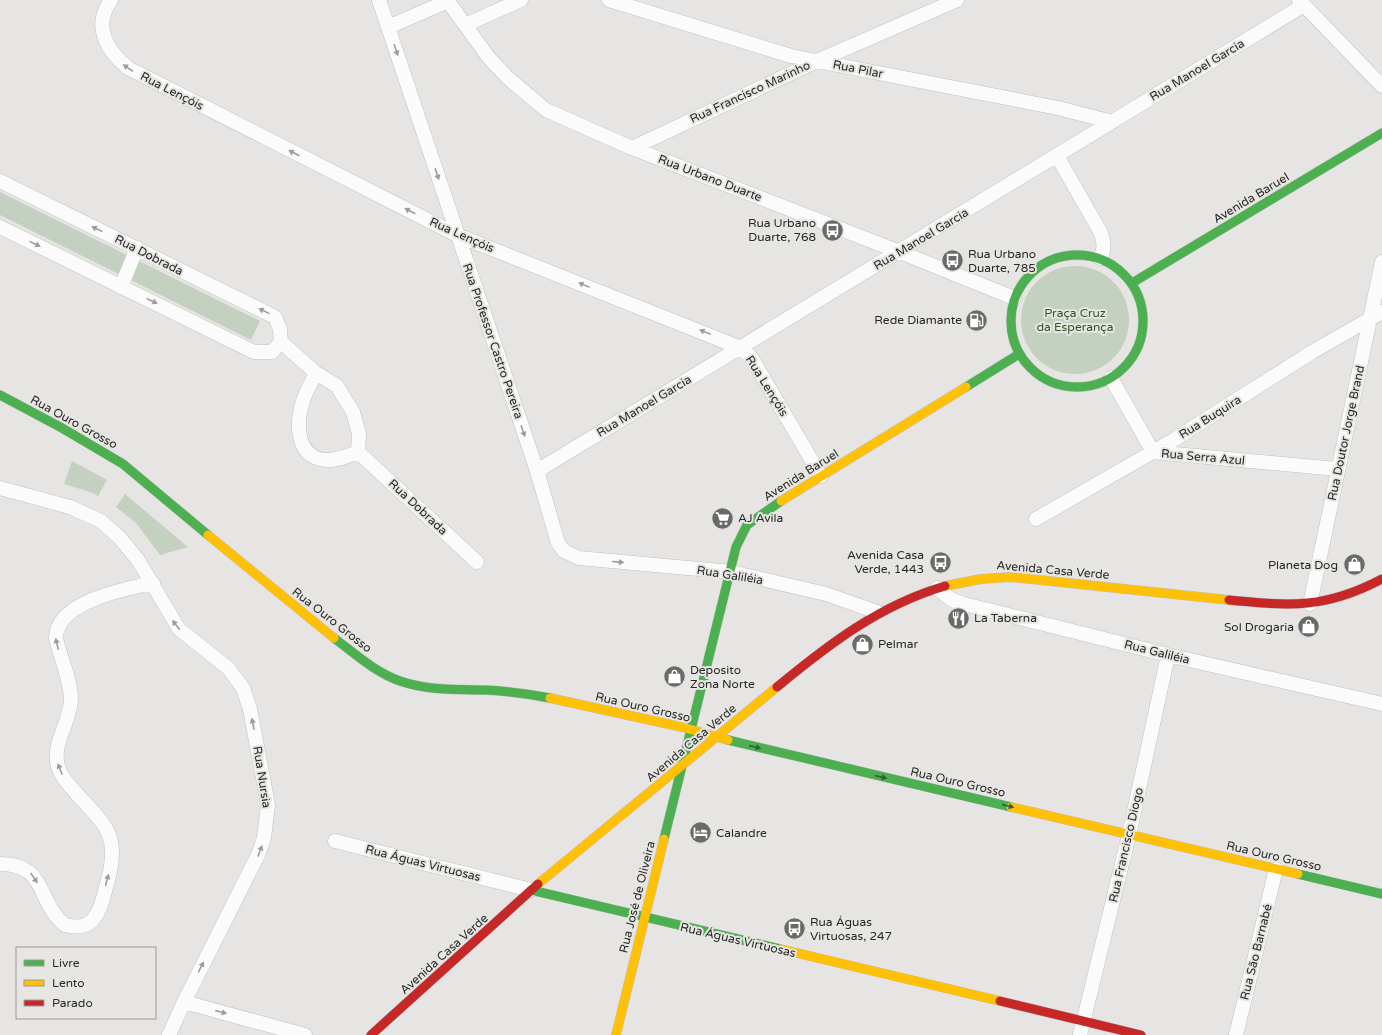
<svg xmlns="http://www.w3.org/2000/svg" width="1382" height="1035" font-family="'Varela Round',sans-serif">
<style>
.green{fill:#c4d0c0}
.lines{fill:none;stroke-linecap:round;stroke-linejoin:round}
.street-casing{stroke:#c2c1c0;stroke-width:15}
.fast-casing{stroke:#c2c1c0;stroke-width:10}
.slow-casing{stroke:#c2c1c0;stroke-width:10}
.jam-casing{stroke:#c2c1c0;stroke-width:10}
.street{stroke:#fbfbfb;stroke-width:14}
.fast{stroke:#4caf50;stroke-width:9}
.slow{stroke:#ffc107;stroke-width:9}
.jam{stroke:#c62828;stroke-width:9}
.oneway{fill:#9c9c9b}
.oneway2{fill:#365e37}
.labels{text-anchor:middle;stroke-width:4;stroke-linejoin:round;paint-order:stroke}
.street-label{font-size:12px;fill:#282826;stroke:#e7e6e3}
.poi-label{font-size:12px;fill:#282826;stroke:#e7e6e3;text-anchor:start}
.park-label{font-size:12px;fill:#345427;stroke:#e7e6e3}
</style>
<rect width="100%" height="100%" fill="#e6e5e4"/>
<path class="green" d="M0,192L260,321L251,340L0,215Z
M1021 320a54 54 0 1 1 108 0a54 54 0 1 1-108 0Z
M72,461L107,480L98,496L93,493L64,484Z
M125,494L188,547L160,555L136,523L116,507Z"/>
<g class="lines">
<defs>
<path id="street" d="M111,0C92,26 107,51 128,68L457,235L741,348L751,357L821,476
M379,0L537,471L558,543L564,551L579,558L731,572L826,594L877,612
M447,0L489,58L508,78L546,110L632,148L900,252L1014,298
M609,0L791,56L1058,108L1112,122
M1299,0L1382,86
M465,25L521,0
M388,27L448,1
M632,148L817,61L957,0
M1057,156L1101,233C1104,243 1105,249 1100,258
M0,181L275,317L280,329L281,342L272,352H254L0,227
M121,287L137,248
M281,342L316,373L337,386L353,412L359,434L358,452
M316,373C312,381 307,390 304,398C296,420 294,458 326,460C337,461 348,456 358,452
M1111,378L1153,452L1337,469
M358,452L477,562
M537,471L1304,5
M0,488L70,507L101,521L120,538L138,560L179,629L228,668L243,688L250,709L268,805L264,838L258,855L184,1002L169,1035
M1036,519L1175,439L1312,352L1382,312
M937,588L952,600L964,604L1168,655L1382,704
M1310,604L1382,262
M335,841L531,890
M0,864C48,864 36,902 65,925C80,929 91,926 98,912C103,902 105,890 108,880C120,834 105,825 76,793C68,784 59,775 57,762C54,741 70,721 71,700C71,679 60,658 56,638C56,602 124,589 153,583
M184,1002L305,1035
M1080,1035L1129,835L1168,655
M1236,1035L1276,869"/>
<path id="fast" d="M1011 321a66 66 0 1 1 132 0a66 66 0 1 1-132 0Z
M1132,283L1382,133
M966,387L1019,354
M0,395L62,428L123,464L208,535
M334,638C354,653 376,673 400,681C429,691 457,689 486,690C507,691 529,694 550,698
M728,740L1011,807
M664,839L736,547L747,525L781,501
M1298,874L1382,894
M531,890L780,949"/>
<path id="slow" d="M781,501L966,387
M208,535L334,638
M945,586L981,579L1011,577L1229,600
M550,698L682,727L728,740
M1011,807L1298,874
M538,884L777,687
M780,949L1000,1001
M616,1035L664,839"/>
<path id="jam" d="M1229,600C1291,606 1325,609 1382,579
M777,687C829,644 880,605 945,586
M1000,1001L1141,1035
M371,1035L538,884"/>
</defs>
<use href="#street" class="street-casing"/>
<use href="#fast" class="fast-casing"/>
<use href="#slow" class="slow-casing"/>
<use href="#jam" class="jam-casing"/>
<use href="#street" class="street"/>
<use href="#fast" class="fast"/>
<use href="#slow" class="slow"/>
<use href="#jam" class="jam"/>
</g>
<defs><path id="oneway-solid" d="M-6-.8H1V-3.2L6.5 0L1 3.2V.8H-6Z"/></defs>
<g class="oneway">
<use href="#oneway-solid" transform="translate(396 50) rotate(71)"/>
<use href="#oneway-solid" transform="translate(128 68) rotate(-146)"/>
<use href="#oneway-solid" transform="translate(294 153) rotate(-153)"/>
<use href="#oneway-solid" transform="translate(437 174) rotate(71)"/>
<use href="#oneway-solid" transform="translate(410 211) rotate(-153)"/>
<use href="#oneway-solid" transform="translate(97 229) rotate(-154)"/>
<use href="#oneway-solid" transform="translate(35 244) rotate(26)"/>
<use href="#oneway-solid" transform="translate(584 285) rotate(-158)"/>
<use href="#oneway-solid" transform="translate(152 301) rotate(26)"/>
<use href="#oneway-solid" transform="translate(264 311) rotate(-154)"/>
<use href="#oneway-solid" transform="translate(705 332) rotate(-158)"/>
<use href="#oneway-solid" transform="translate(523 431) rotate(71)"/>
<use href="#oneway-solid" transform="translate(618 562) rotate(5)"/>
<use href="#oneway-solid" transform="translate(176 625) rotate(-127)"/>
<use href="#oneway-solid" transform="translate(57 644) rotate(-103)"/>
<use href="#oneway-solid" transform="translate(253 724) rotate(-101)"/>
<use href="#oneway-solid" transform="translate(60 769) rotate(-111)"/>
<use href="#oneway-solid" transform="translate(260 851) rotate(-69)"/>
<use href="#oneway-solid" transform="translate(34 878) rotate(56)"/>
<use href="#oneway-solid" transform="translate(107 880) rotate(-75)"/>
<use href="#oneway-solid" transform="translate(201 967) rotate(-63)"/>
<use href="#oneway-solid" transform="translate(221 1012) rotate(15)"/>
</g>
<g class="oneway2">
<use href="#oneway-solid" transform="translate(755 747) rotate(13)"/>
<use href="#oneway-solid" transform="translate(881 777) rotate(13)"/>
<use href="#oneway-solid" transform="translate(1008 806) rotate(13)"/>
</g>
<defs>
<symbol id="bus-disc" viewBox="-11 -11 22 22"><circle r="9.5" fill="#6a6a68" stroke="#e7e6e3"/><path d="M-5-6H5V4H4V6H2V4H-2V6H-4V4H-5ZM-3.5-4V0h7V-4ZM-3.5 1.2v1.5H-2V1.2ZM2 1.2v1.5H3.5V1.2Z" fill="#fff"/></symbol>
<symbol id="fuel-disc" viewBox="-11 -11 22 22"><circle r="9.5" fill="#6a6a68" stroke="#e7e6e3"/><path d="M-5.5-6h7V0h2V4h1.3V-2.5L3-4.5l.8-.8L6-3V5H2.5V1h-1V6h-7ZM-4.2-4.7v3.2H.2V-4.7Z" fill="#fff"/></symbol>
<symbol id="supermarket-disc" viewBox="-11 -11 22 22"><circle r="9.5" fill="#6a6a68" stroke="#e7e6e3"/><path d="M-6-5.5h2.5l.6 2H6L4.5 2H-2.5L-4.4-4H-6ZM-1.5 3.2a1.3 1.3 0 1 0 .1 0ZM3 3.2a1.3 1.3 0 1 0 .1 0Z" fill="#fff"/></symbol>
<symbol id="shop-disc" viewBox="-11 -11 22 22"><circle r="9.5" fill="#6a6a68" stroke="#e7e6e3"/><path d="M-5-2.5h2.3a2.7 3.5 0 0 1 5.4 0H5L5.5 6h-11ZM-1.5-2.5h3a1.5 2.3 0 0 0-3 0Z" fill="#fff"/></symbol>
<symbol id="restaurant-disc" viewBox="-11 -11 22 22"><circle r="9.5" fill="#6a6a68" stroke="#e7e6e3"/><path d="M-5-6h1v4h1v-4h1v4h1v-4h1v5L-1.5 .5V6h-2V.5L-5-1ZM5-6V6H3V1.5H1.5Q1.5-4 5-6Z" fill="#fff"/></symbol>
<symbol id="hotel-disc" viewBox="-11 -11 22 22"><circle r="9.5" fill="#6a6a68" stroke="#e7e6e3"/><path d="M-6-4.5h1.5V1H6V5H4.5V3h-9V5H-6ZM-4 0a1.8 1.8 0 1 1 3.6 0ZM.5 0V-2.5h3Q6-2.5 6 0Z" fill="#fff"/></symbol>
</defs>
<g fill-rule="evenodd">
<use href="#bus-disc" x="820" y="218" width="25" height="25"/>
<use href="#bus-disc" x="940" y="248" width="25" height="25"/>
<use href="#fuel-disc" x="964" y="308" width="25" height="25"/>
<use href="#supermarket-disc" x="710" y="506" width="25" height="25"/>
<use href="#bus-disc" x="928" y="550" width="25" height="25"/>
<use href="#shop-disc" x="1342" y="552" width="25" height="25"/>
<use href="#restaurant-disc" x="946" y="606" width="25" height="25"/>
<use href="#shop-disc" x="1296" y="614" width="25" height="25"/>
<use href="#shop-disc" x="850" y="632" width="25" height="25"/>
<use href="#shop-disc" x="662" y="664" width="25" height="25"/>
<use href="#hotel-disc" x="688" y="820" width="25" height="25"/>
<use href="#bus-disc" x="782" y="916" width="25" height="25"/>
</g>
<g class="labels">
<g class="street-label">
<text transform="translate(858 69) rotate(11)" y="4">Rua Pilar</text>
<text transform="translate(1197 70) rotate(-31)" y="4">Rua Manoel Garcia</text>
<text transform="translate(172 91) rotate(27)" y="4">Rua Lençóis</text>
<text transform="translate(750 92) rotate(-25)" y="4">Rua Francisco Marinho</text>
<text transform="translate(710 178) rotate(21)" y="4">Rua Urbano Duarte</text>
<text transform="translate(1251 198) rotate(-31)" y="4">Avenida Baruel</text>
<text transform="translate(462 235) rotate(24)" y="4">Rua Lençóis</text>
<text transform="translate(921 239) rotate(-31)" y="4">Rua Manoel Garcia</text>
<text transform="translate(149 255) rotate(27)" y="4">Rua Dobrada</text>
<text transform="translate(493 341) rotate(71)" y="4">Rua Professor Castro Pereira</text>
<text transform="translate(767 386) rotate(58)" y="4">Rua Lençóis</text>
<text transform="translate(644 406) rotate(-31)" y="4">Rua Manoel Garcia</text>
<text transform="translate(1210 417) rotate(-32)" y="4">Rua Buquira</text>
<text transform="translate(74 422) rotate(29)" y="4">Rua Ouro Grosso</text>
<text transform="translate(1346 433) rotate(-78)" y="4">Rua Doutor Jorge Brand</text>
<text transform="translate(1203 457) rotate(5)" y="4">Rua Serra Azul</text>
<text transform="translate(801 475) rotate(-32)" y="4">Avenida Baruel</text>
<text transform="translate(418 507) rotate(43)" y="4">Rua Dobrada</text>
<text transform="translate(1053 570) rotate(5)" y="4">Avenida Casa Verde</text>
<text transform="translate(730 575) rotate(9)" y="4">Rua Galiléia</text>
<text transform="translate(332 620) rotate(38)" y="4">Rua Ouro Grosso</text>
<text transform="translate(1157 652) rotate(14)" y="4">Rua Galiléia</text>
<text transform="translate(643 707) rotate(13)" y="4">Rua Ouro Grosso</text>
<text transform="translate(691 743) rotate(-40)" y="4">Avenida Casa Verde</text>
<text transform="translate(262 777) rotate(81)" y="4">Rua Nursia</text>
<text transform="translate(958 782) rotate(13)" y="4">Rua Ouro Grosso</text>
<text transform="translate(1126 845) rotate(-77)" y="4">Rua Francisco Diogo</text>
<text transform="translate(1274 856) rotate(13)" y="4">Rua Ouro Grosso</text>
<text transform="translate(423 863) rotate(14)" y="4">Rua Águas Virtuosas</text>
<text transform="translate(637 897) rotate(-76)" y="4">Rua José de Oliveira</text>
<text transform="translate(738 940) rotate(13)" y="4">Rua Águas Virtuosas</text>
<text transform="translate(1256 952) rotate(-76)" y="4">Rua São Barnabé</text>
<text transform="translate(444 954) rotate(-42)" y="4">Avenida Casa Verde</text>
</g>
<g class="poi-label">
<text x="816" y="227" text-anchor="end">Rua Urbano<tspan x="816" dy="14">Duarte, 768</tspan></text>
<text x="968" y="258">Rua Urbano<tspan x="968" dy="14">Duarte, 785</tspan></text>
<text x="962" y="324" text-anchor="end">Rede Diamante</text>
<text x="738" y="522">AJ Avila</text>
<text x="924" y="559" text-anchor="end">Avenida Casa<tspan x="924" dy="14">Verde, 1443</tspan></text>
<text x="1338" y="569" text-anchor="end">Planeta Dog</text>
<text x="974" y="622">La Taberna</text>
<text x="1294" y="631" text-anchor="end">Sol Drogaria</text>
<text x="878" y="648">Pelmar</text>
<text x="690" y="674">Deposito<tspan x="690" dy="14">Zona Norte</tspan></text>
<text x="716" y="837">Calandre</text>
<text x="810" y="926">Rua Águas<tspan x="810" dy="14">Virtuosas, 247</tspan></text>
</g>
<g class="park-label">
<text x="1075" y="317">Praça Cruz<tspan x="1075" dy="14">da Esperança</tspan></text>
</g>
</g>
<rect x="16" y="947" width="140" height="72" fill="#e7e6e3" stroke="#9b9a97"/>
<rect x="24" y="960" width="20" height="6" fill="#4caf50" stroke="#9b9a97"/>
<text x="52" y="967" font-size="12" fill="#282826">Livre</text>
<rect x="24" y="980" width="20" height="6" fill="#ffc107" stroke="#9b9a97"/>
<text x="52" y="987" font-size="12" fill="#282826">Lento</text>
<rect x="24" y="1000" width="20" height="6" fill="#c62828" stroke="#9b9a97"/>
<text x="52" y="1007" font-size="12" fill="#282826">Parado</text>
</svg>
